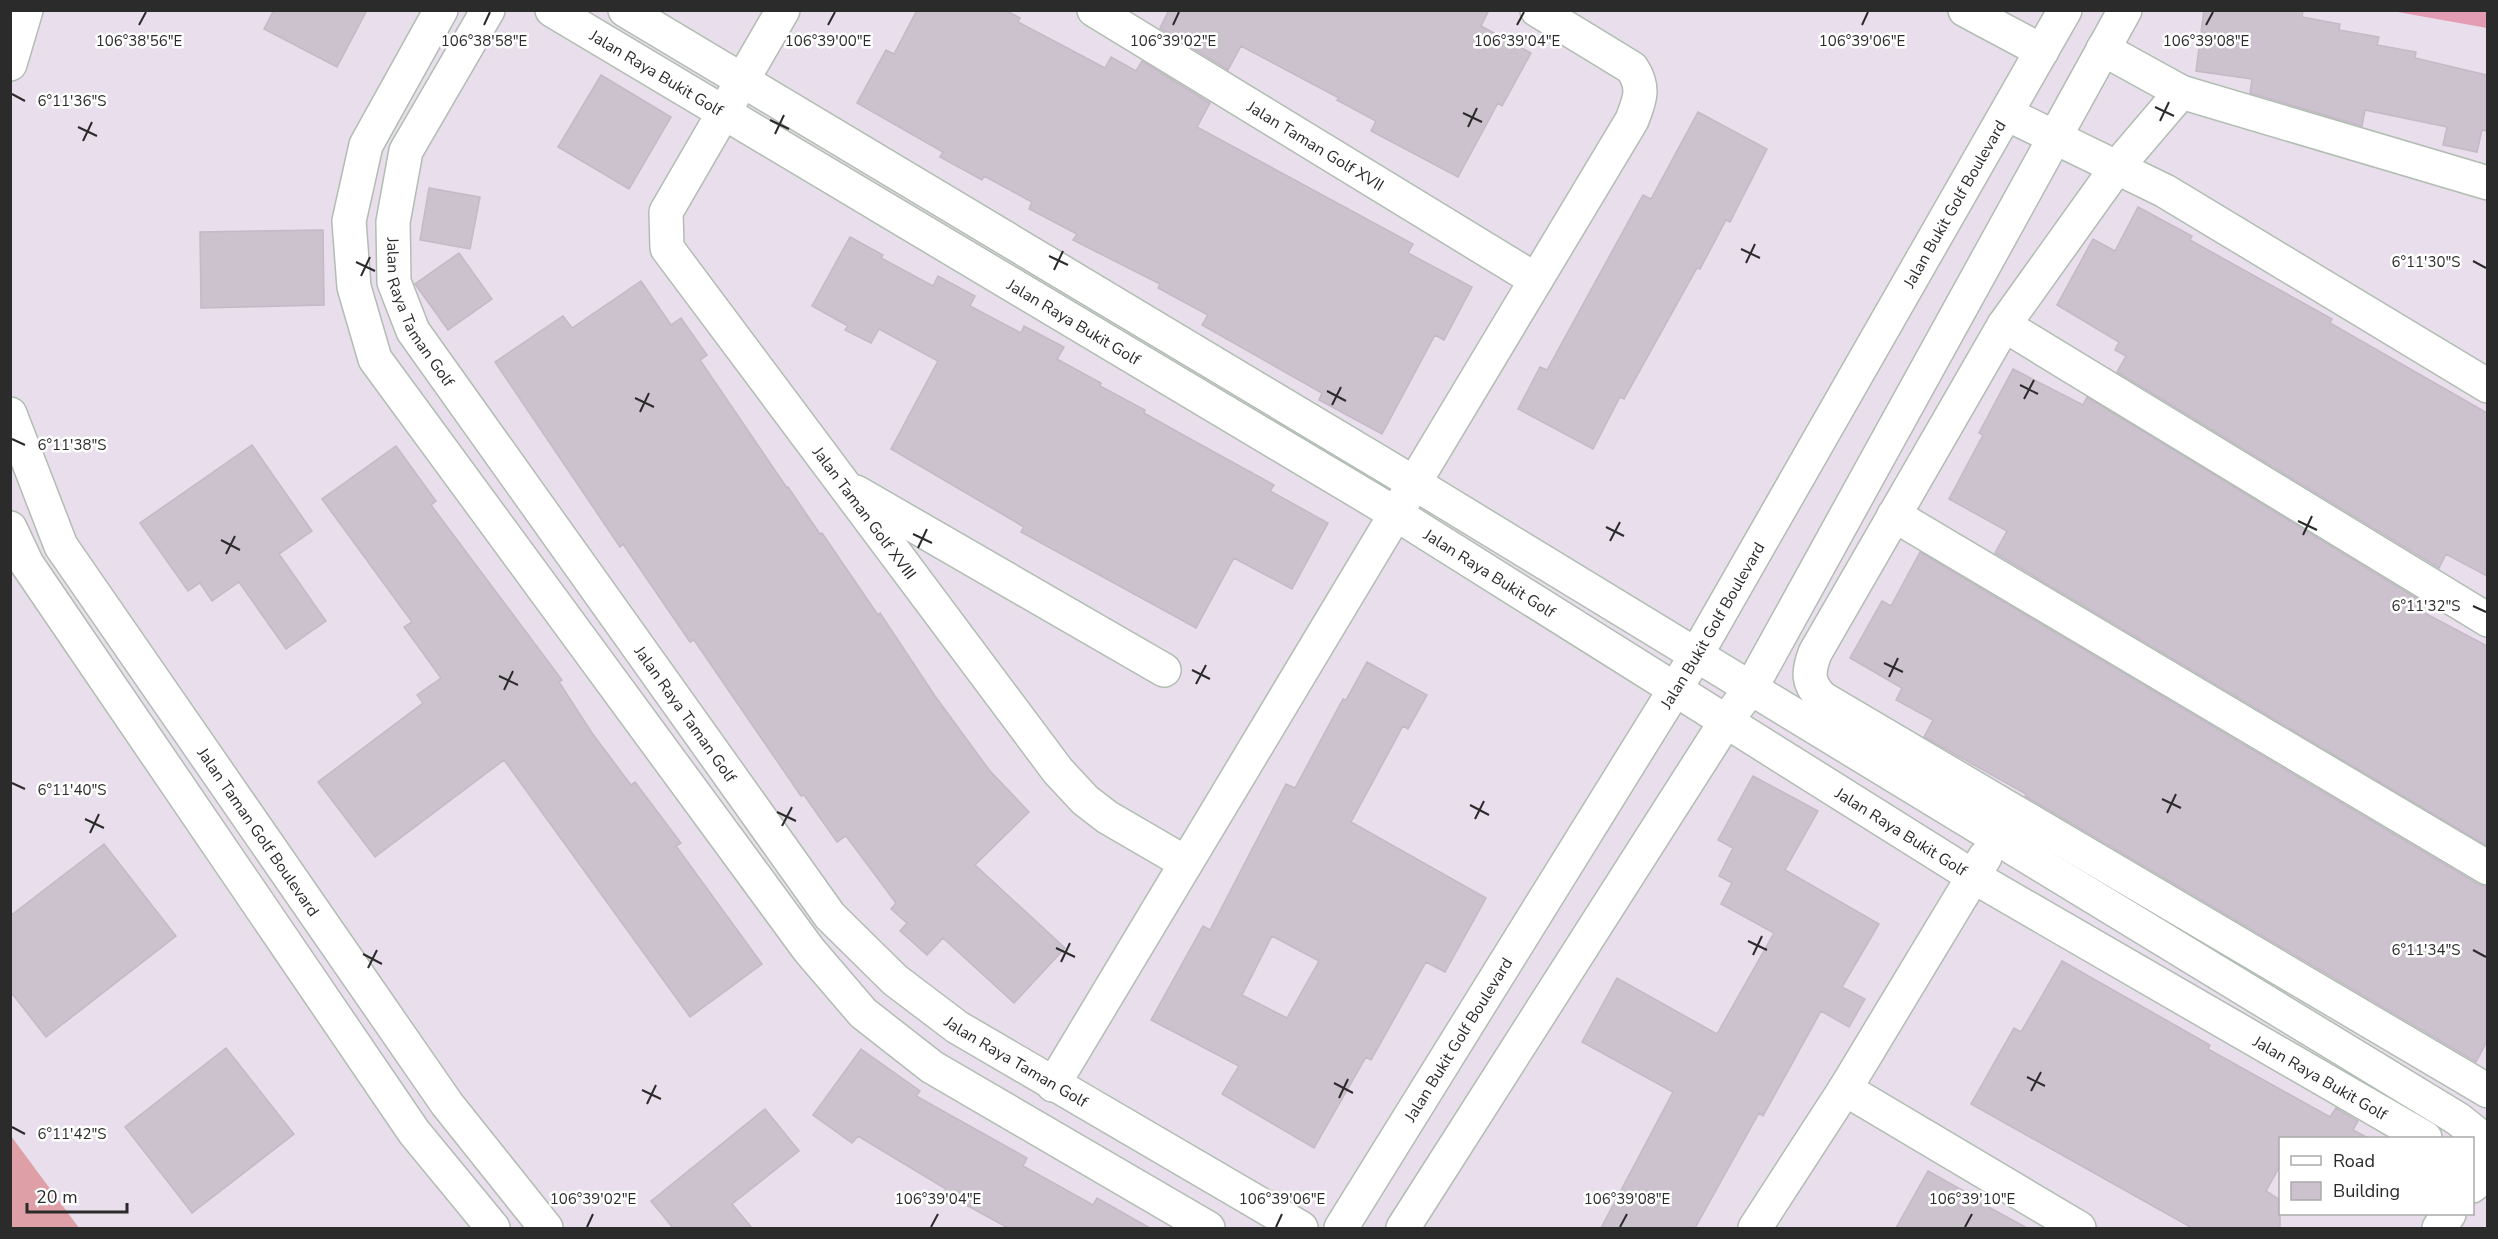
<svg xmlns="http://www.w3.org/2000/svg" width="2498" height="1239" font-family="'Nunito Sans',sans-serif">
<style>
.green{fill:#de9fa6}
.pitch{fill:#e49cb4}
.building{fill:#ccc2ce;stroke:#c5b8c7;stroke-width:1.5;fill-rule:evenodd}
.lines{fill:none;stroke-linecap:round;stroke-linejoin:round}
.minor-casing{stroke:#b1bdb2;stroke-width:36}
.tertiary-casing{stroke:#b1bdb2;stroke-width:36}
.minor{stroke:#fff;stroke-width:33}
.tertiary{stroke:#fff;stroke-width:33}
.ticks{fill:none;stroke:#2b2b2b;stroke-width:2}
.labels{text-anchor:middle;stroke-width:5;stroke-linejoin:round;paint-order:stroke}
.street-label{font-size:16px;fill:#2b2b2b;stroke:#fff}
.ticks-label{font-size:15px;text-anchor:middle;fill:#2b2b2b;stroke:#fff;stroke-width:5;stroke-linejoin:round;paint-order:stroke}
</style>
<rect width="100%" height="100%" fill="#e9deeb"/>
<path class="green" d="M10,1136H11L79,1228H11Z"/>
<path class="pitch" d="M2392,11H2487V28Z"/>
<path class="building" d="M274,10H367L337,67L264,29Z
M917,10H1005L1020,18L1018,22L1105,68L1111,57L1136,71L1142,61L1210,103L1197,127L1413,244L1408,253L1472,287L1444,340L1435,335L1382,434L1319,400L1322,393L1202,325L1208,315L1158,288L1160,284L1073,240L1077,234L1029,209L1032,202L984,176L982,180L940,157L943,152L857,103L886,50L894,54Z
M1169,10H1489L1481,26L1531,53L1502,106L1498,103L1458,177L1371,131L1376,121L1337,100L1339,98L1241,46L1228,70L1160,28Z
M2204,10H2303L2302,17L2340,24L2339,30L2379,37L2377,45L2416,52L2415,58L2487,75V131L2482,130L2477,152L2443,145L2447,127L2365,110L2362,126L2250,93L2252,79L2196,71Z
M601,75L671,117L629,189L558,147Z
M1698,112L1767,149L1730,222L1726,220L1700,269L1697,268L1624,399L1620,397L1593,449L1518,409L1540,367L1547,370L1643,195L1651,199Z
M429,188L480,197L470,249L420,240Z
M2138,207L2192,236L2190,240L2332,319L2330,323L2487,413V576L2446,554L2439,568L2117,372L2126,356L2115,350L2119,342L2057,305L2093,239L2115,251Z
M323,230L324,305L201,308L200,232Z
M850,237L883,255L881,258L933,286L938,276L975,296L970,306L1021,333L1024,326L1064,347L1057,359L1101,383L1100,386L1145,410L1144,413L1185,436L1274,485L1270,491L1328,523L1292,589L1234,558L1196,628L1021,532L1024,527L891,449L938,361L879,329L871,343L845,330L848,326L812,306Z
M459,253L492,299L448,330L415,284Z
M641,281L671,325L681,318L707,355L700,360L787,488L788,487L820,534L822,533L878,615L880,613L935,696L990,771L1029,812L975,865L1065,948L1014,1003L943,938L927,955L900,931L907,923L891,909L896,903L846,836L837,842L804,795L801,796L694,640L690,642L623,544L620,547L495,362L563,316L572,328Z
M2013,369L2083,405L2087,397L2421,601L2417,609L2487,646V846L1995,553L2007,531L1949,499L1983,435L1979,433Z
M252,445L312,531L279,554L326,621L286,649L239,582L212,601L200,583L188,591L140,523Z
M396,446L436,501L431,505L562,680L559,682L592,733L631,785L635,782L681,843L676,846L762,964L690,1017L504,760L375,857L318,782L423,703L417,695L441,678L404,627L412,622L322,499Z
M1920,552L2478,884L2487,887V1041L2476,1062L2025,796L2026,794L1924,737L1933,720L1896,700L1902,688L1850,658L1882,601L1891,606Z
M1367,662L1427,695L1408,729L1403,726L1351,822L1486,898L1445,972L1426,962L1371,1060L1366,1057L1314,1148L1222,1094L1239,1066L1151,1020L1203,926L1210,930L1286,784L1295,788L1343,699L1346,700ZM1272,936L1319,961L1287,1018L1242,995Z
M1753,776L1818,811L1785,870L1879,924L1842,987L1865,999L1849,1027L1821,1011L1763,1116L1759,1113L1695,1228H1601L1673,1092L1582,1042L1617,978L1717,1034L1774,933L1721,904L1732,883L1719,876L1733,848L1718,840Z
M104,844L176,936L46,1037L10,991V916Z
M2062,961L2210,1045L2208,1049L2330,1117L2336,1108L2358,1121L2353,1130L2368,1138H2280V1166L2266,1191L2280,1200V1228H2192L1971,1104L2014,1028L2021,1032Z
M226,1048L294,1134L192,1213L125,1127Z
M861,1049L920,1091L916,1096L1027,1158L1023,1166L1093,1205L1097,1198L1150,1228H1008L944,1193L946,1189L858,1136L852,1143L813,1115Z
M765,1109L799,1151L732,1204L752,1228H673L651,1201Z
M1928,1171L1971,1195L1970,1197L2027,1228H1896Z"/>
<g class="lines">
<defs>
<g id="minor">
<path d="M441,10L366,145L349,221L354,287L375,359L809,950L863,1013L932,1067L1208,1228"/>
<path id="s1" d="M488,10L406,151L393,222L394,282L413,331L830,916L895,980L957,1027L1301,1228"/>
<path id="s2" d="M552,10L1396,514L1974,877L2425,1138"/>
<path d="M625,10L1414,483L2458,1119L2478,1135L2488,1149"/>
<path id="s3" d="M783,10L666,212L667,248L1058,771L1085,800L1107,817L1186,863"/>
<path id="s4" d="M1094,10L1536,280"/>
<path d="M1965,10L2042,51"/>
<path d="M2103,49L2181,92L2488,183"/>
<path d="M2181,92L2117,167L2004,325L1815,653C1808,672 1807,683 1822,698L2488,1091"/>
<path d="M2007,114L2165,191L2488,386"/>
<path d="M2004,325L2488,620"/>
<path d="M856,492L1164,670"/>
<path d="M1894,515L2488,868"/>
<path d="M1053,1085L1632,120C1640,99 1645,88 1632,68L1537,10"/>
<path d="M1845,1089L2079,1228"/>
<path d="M2472,1186L2485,1175L2488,1168"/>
<path id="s5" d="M1341,1228L1695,657L2065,10"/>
<path d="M1403,1228L1726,721L1751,688L2125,10"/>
<path d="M1755,1228L1845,1089L1985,857"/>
<path d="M2439,1228L2449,1214"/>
</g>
<g id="tertiary">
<path d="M10,64L26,10"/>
<path id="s6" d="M10,414L61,546L447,1104L546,1228"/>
<path d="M10,528L27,564L414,1132L493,1228"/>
</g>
</defs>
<use href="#minor" class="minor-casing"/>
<use href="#tertiary" class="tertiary-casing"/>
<use href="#minor" class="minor"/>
<use href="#tertiary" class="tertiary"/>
</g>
<path class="ticks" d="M139,25L146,12M484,25L490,12M828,25L835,12M1173,25L1179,12M1517,25L1524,12M1862,25L1868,12M2206,25L2213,12M12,94L25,101M2155,107L2174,116M1463,113L1482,122M770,120L789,129M2160,121L2169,102M78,127L97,136M1468,127L1477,108M775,134L784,115M83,141L92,122M1741,249L1760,258M1049,256L1068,265M2473,261L2486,268M356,262L375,271M1746,263L1755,244M1054,270L1063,251M361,276L370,257M2020,385L2038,394M1327,391L1346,401M635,398L654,407M2024,399L2034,380M1332,405L1341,387M640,412L649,393M12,439L25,445M2298,521L2317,530M1606,527L1624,536M913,534L932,543M2303,535L2312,516M221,540L240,550M1610,541L1620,522M918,548L927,529M226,554L235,536M2473,606L2486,612M1884,663L1903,672M1192,670L1210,679M499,676L518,685M1889,677L1898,658M1196,684L1206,665M504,690L513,671M12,783L25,789M2162,799L2181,808M1470,805L1489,815M777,812L796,821M2167,813L2176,794M85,819L104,828M1475,819L1484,801M782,826L792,807M90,833L99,814M1748,941L1767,950M1056,948L1075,957M2473,950L2486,957M363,954L382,964M1753,955L1762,936M1061,962L1070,943M368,968L377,950M2027,1077L2045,1086M1334,1083L1353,1093M642,1090L661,1099M2031,1091L2041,1072M1339,1098L1348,1079M647,1104L656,1085M12,1127L25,1134M587,1227L593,1214M931,1227L938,1214M1276,1227L1282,1214M1620,1227L1627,1214M1965,1227L1972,1214"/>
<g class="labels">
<g class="street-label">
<text dy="6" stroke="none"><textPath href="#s2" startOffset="122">Jalan Raya Bukit Golf</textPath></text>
<text dy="6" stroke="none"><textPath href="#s4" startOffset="260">Jalan Taman Golf XVII</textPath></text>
<text dy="6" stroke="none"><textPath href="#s5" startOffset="1194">Jalan Bukit Golf Boulevard</textPath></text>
<text dy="6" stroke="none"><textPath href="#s1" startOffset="332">Jalan Raya Taman Golf</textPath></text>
<text dy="6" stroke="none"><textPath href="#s2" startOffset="608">Jalan Raya Bukit Golf</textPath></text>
<text dy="6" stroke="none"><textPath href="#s3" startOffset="600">Jalan Taman Golf XVIII</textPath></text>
<text dy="6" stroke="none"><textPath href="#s2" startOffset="1094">Jalan Raya Bukit Golf</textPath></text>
<text dy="6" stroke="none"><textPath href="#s5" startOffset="708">Jalan Bukit Golf Boulevard</textPath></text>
<text dy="6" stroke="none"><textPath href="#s1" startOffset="818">Jalan Raya Taman Golf</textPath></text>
<text dy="6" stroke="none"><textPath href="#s2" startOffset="1580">Jalan Raya Bukit Golf</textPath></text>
<text dy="6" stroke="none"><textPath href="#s6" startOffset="489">Jalan Taman Golf Boulevard</textPath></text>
<text dy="6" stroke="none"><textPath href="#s5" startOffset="222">Jalan Bukit Golf Boulevard</textPath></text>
<text dy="6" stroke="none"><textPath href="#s1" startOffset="1304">Jalan Raya Taman Golf</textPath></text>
<text dy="6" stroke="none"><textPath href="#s2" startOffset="2066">Jalan Raya Bukit Golf</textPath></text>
</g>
</g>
<g class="ticks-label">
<text x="139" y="46">106°38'56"E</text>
<text x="484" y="46">106°38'58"E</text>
<text x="828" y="46">106°39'00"E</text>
<text x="1173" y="46">106°39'02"E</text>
<text x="1517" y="46">106°39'04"E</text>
<text x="1862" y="46">106°39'06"E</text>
<text x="2206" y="46">106°39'08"E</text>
<text x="72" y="106">6°11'36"S</text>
<text x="2426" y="267">6°11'30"S</text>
<text x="72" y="450">6°11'38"S</text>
<text x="2426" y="611">6°11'32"S</text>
<text x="72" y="795">6°11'40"S</text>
<text x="2426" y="955">6°11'34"S</text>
<text x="72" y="1139">6°11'42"S</text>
<text x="593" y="1204">106°39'02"E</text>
<text x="938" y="1204">106°39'04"E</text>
<text x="1282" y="1204">106°39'06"E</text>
<text x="1627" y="1204">106°39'08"E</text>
<text x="1972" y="1204">106°39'10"E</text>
</g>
<rect width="2498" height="1239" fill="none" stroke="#2b2b2b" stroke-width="24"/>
<rect x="2279" y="1137" width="195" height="78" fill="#ffffff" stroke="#aaaaaa" stroke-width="1.5"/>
<rect x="2291" y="1156" width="30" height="9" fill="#ffffff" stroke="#aaaaaa" stroke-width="1.5"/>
<text x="2333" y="1167" font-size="18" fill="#2b2b2b">Road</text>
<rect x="2291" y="1182" width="30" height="18" fill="#ccc2ce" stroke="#aaaaaa" stroke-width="1.5"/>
<text x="2333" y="1197" font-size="18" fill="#2b2b2b">Building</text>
<path d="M27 1203v9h100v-9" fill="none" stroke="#2b2b2b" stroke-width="3"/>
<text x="36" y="1203" font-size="18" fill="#2b2b2b" stroke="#ffffff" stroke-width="4.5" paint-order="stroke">20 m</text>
</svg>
